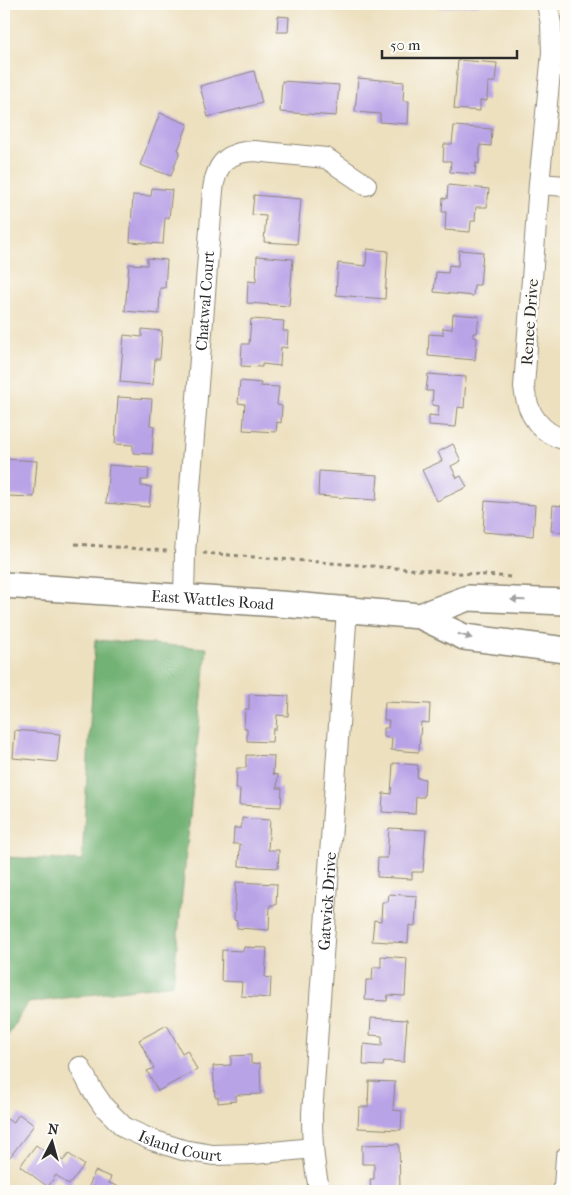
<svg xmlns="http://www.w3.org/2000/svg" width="570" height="1195" font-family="'IM FELL French Canon',serif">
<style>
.forest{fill:#73b274;stroke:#4f6e50}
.building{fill:#b9a3e7}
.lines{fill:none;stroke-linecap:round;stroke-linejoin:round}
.minor-casing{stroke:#8c8675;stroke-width:22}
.major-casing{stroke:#8c8675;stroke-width:28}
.path{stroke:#8c8675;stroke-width:3;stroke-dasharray:4 4;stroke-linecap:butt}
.minor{stroke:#fff;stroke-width:20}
.major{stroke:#fff;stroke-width:25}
.oneway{fill:#a0a0a0}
.labels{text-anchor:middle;stroke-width:5;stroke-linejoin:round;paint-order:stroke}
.street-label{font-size:16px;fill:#2b2b2b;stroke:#fdfcf7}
</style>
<rect width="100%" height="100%" fill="#fdfcf7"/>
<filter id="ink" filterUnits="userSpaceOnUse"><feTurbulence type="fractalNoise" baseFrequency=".02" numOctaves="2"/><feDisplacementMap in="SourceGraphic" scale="10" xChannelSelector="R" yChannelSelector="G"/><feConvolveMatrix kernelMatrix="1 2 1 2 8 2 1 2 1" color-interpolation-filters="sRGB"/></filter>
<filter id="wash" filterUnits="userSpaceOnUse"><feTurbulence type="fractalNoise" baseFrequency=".0096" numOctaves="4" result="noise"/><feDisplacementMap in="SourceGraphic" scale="20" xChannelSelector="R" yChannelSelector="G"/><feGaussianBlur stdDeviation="1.12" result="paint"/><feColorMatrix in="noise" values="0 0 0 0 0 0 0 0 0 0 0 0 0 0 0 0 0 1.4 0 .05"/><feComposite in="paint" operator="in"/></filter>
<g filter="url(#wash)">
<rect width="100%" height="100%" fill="#ede0bf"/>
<path class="forest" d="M95,640L207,648L173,984L27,1003L4,1042V857L82,861Z"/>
<g id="blocks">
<path class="building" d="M368,4H402V8L368,7Z
M439,4H479V5L439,8Z
M278,16L289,17L288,32H277Z
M458,60L497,63L495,82H488L487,101L480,100V111L454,109Z
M254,71L262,103L208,117L200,86Z
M358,78L404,82L403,101H409L408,124L380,122V114L355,112Z
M282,81L339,85L336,116L280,112Z
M160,113L188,124L178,150L180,151L171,176L140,165Z
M454,126L492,129L491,146L480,145L479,164L476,163L475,174L450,172L451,161H443L444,144H452Z
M448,185L489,189L487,207H476L475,221H471L470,232L445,230L446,212H442L443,198L447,199Z
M152,188L172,190L169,218H165L163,244L130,242L133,195L151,196Z
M254,195L301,199L297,244L264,242L266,216L252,215Z
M367,249L388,251L385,299L336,295L338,263L366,266Z
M459,250L483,252L480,285H474L473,296L434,292L436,272L448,273L449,265L458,266Z
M257,256L293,259L289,306L247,303L248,281L256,282Z
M147,258L167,260L165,288H160L159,314L125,311L129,264L147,265Z
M453,314L479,316L477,333H473V337L477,338L475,360L428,356L429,334L443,335V328L452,329Z
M251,319L284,321L283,331H288L287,348L281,347L280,366L262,364V367L241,366L242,344H249Z
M142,329L162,331L160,359H155L153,385L120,382L124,335L142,337Z
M428,374L466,377L464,408L458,407L456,427L429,425V415L438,416L439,406L432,405L433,391H426Z
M240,381L261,383L260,386L279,387L277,405L282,406L281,423L277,422L276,432L243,430L245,404L238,403Z
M118,397L152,399L150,425L154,426L152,454L133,453V445L115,444Z
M453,444L461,461L451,466L457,478L461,476L467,487L437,501L422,470L442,461L438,452Z
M4,459L37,461L34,497L8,496L7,509L4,508Z
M109,465L149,468L148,480H141V486L151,487L149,507L106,503Z
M319,471L378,475L376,500L318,496Z
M485,501L535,505L533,536L483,532Z
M563,501H566V532L551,531L553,505L562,506Z
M249,694L289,696L288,716L277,715L276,729H273L272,742L247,741V728H244L245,709H249Z
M385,702L430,704L429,723L421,722L419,752L391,750L392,738L384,737V728H388L389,720H384Z
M15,730L60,734L57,762L13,758Z
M246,755L274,756L273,774L278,775L277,788H282L281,807L239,805L240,789H236L237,768H246Z
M393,763L418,765L417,778L425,779L424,797H416L415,814L382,812L383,793L391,794Z
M242,818L270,820L268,850H279L278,868L239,866L240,844H233L234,828H241Z
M389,828L426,830L423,872H412V879L377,877L378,858H387Z
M236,882L277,884L276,905H270L269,930L237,928V921L234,920Z
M389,894L417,896L415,926L409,925L408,943L372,941L374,920L381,921L382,902H388Z
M244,947L267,948L265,977L271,978L270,998L241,996L242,982L221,981L222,950L243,951Z
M381,956L407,958L405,996L388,995L387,1001L365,1000L366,980H372L373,967H381Z
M371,1018L407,1020L404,1062L384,1061L383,1066L363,1065L364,1044L382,1046V1036L370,1035Z
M167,1025L182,1053L187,1050L197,1070L158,1091L147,1071L154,1068L139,1040Z
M251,1055V1064L260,1063L261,1094L236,1095V1101L218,1103V1097H215L213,1066L231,1065V1056Z
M369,1081L395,1082L393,1110L402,1111L401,1130L358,1128L359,1107H368Z
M19,1114L34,1125L10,1157L4,1152V1117L13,1123Z
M399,1144L400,1190L371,1191L370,1179H374V1164H362V1145Z
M36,1145L52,1157L54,1154L63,1161L69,1154L84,1165L69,1185L56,1175L48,1187L20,1166Z
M95,1171L111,1177L109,1183L129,1191H91L92,1190L88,1189Z"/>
</g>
</g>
<g filter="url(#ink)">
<use href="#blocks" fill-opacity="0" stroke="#8c8675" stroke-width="1"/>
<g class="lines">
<defs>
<g id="minor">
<path d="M547,4L551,24L552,53L539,184L524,387C527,413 539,433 566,440"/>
<path d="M539,184L566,186"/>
<path id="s1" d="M184,598L185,553L213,190C216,164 227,152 254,151L326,158L366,185"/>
<path id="s2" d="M80,1067L91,1088L104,1107L125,1128L152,1140L183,1150L213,1155L253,1154L313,1148"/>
<path id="s3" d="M320,1191C313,1166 312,1141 312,1114L347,609"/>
<path d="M565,1191L564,1188L566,1157"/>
</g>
<g id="major">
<path id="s4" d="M4,585L293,605L420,616L464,637L566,650"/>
<path d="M420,616L468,598L566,602"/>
</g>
</defs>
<use href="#minor" class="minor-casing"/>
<use href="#major" class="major-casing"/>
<path class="path" d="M75,544L167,551
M203,553L511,577"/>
<use href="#minor" class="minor"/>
<use href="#major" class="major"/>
</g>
<defs><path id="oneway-solid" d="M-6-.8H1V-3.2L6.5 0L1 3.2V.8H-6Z" transform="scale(1.25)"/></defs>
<g class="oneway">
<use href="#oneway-solid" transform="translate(518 600) rotate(-178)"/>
<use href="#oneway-solid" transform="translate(465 636) rotate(17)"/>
</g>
</g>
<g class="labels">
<g class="street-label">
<text dy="6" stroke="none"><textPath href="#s1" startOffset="298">Chatwal Court</textPath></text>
<text transform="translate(529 322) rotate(-86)" y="6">Renee Drive</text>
<text dy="6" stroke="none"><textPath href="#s4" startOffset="209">East Wattles Road</textPath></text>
<text dy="6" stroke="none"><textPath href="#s3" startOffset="291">Gatwick Drive</textPath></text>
<text dy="6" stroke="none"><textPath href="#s2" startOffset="135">Island Court</textPath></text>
</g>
</g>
<rect width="570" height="1195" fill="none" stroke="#fdfcf7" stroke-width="20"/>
<g transform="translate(52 1142) rotate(6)" stroke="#fdfcf7" stroke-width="4" paint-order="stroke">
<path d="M0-4L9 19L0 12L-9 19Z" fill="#2b2b2b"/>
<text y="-8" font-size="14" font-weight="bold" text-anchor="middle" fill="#2b2b2b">N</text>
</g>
<path d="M382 50v8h135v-8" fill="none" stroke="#2b2b2b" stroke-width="2.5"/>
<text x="390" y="50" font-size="15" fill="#2b2b2b" stroke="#fdfcf7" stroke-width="4" paint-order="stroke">50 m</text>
</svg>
